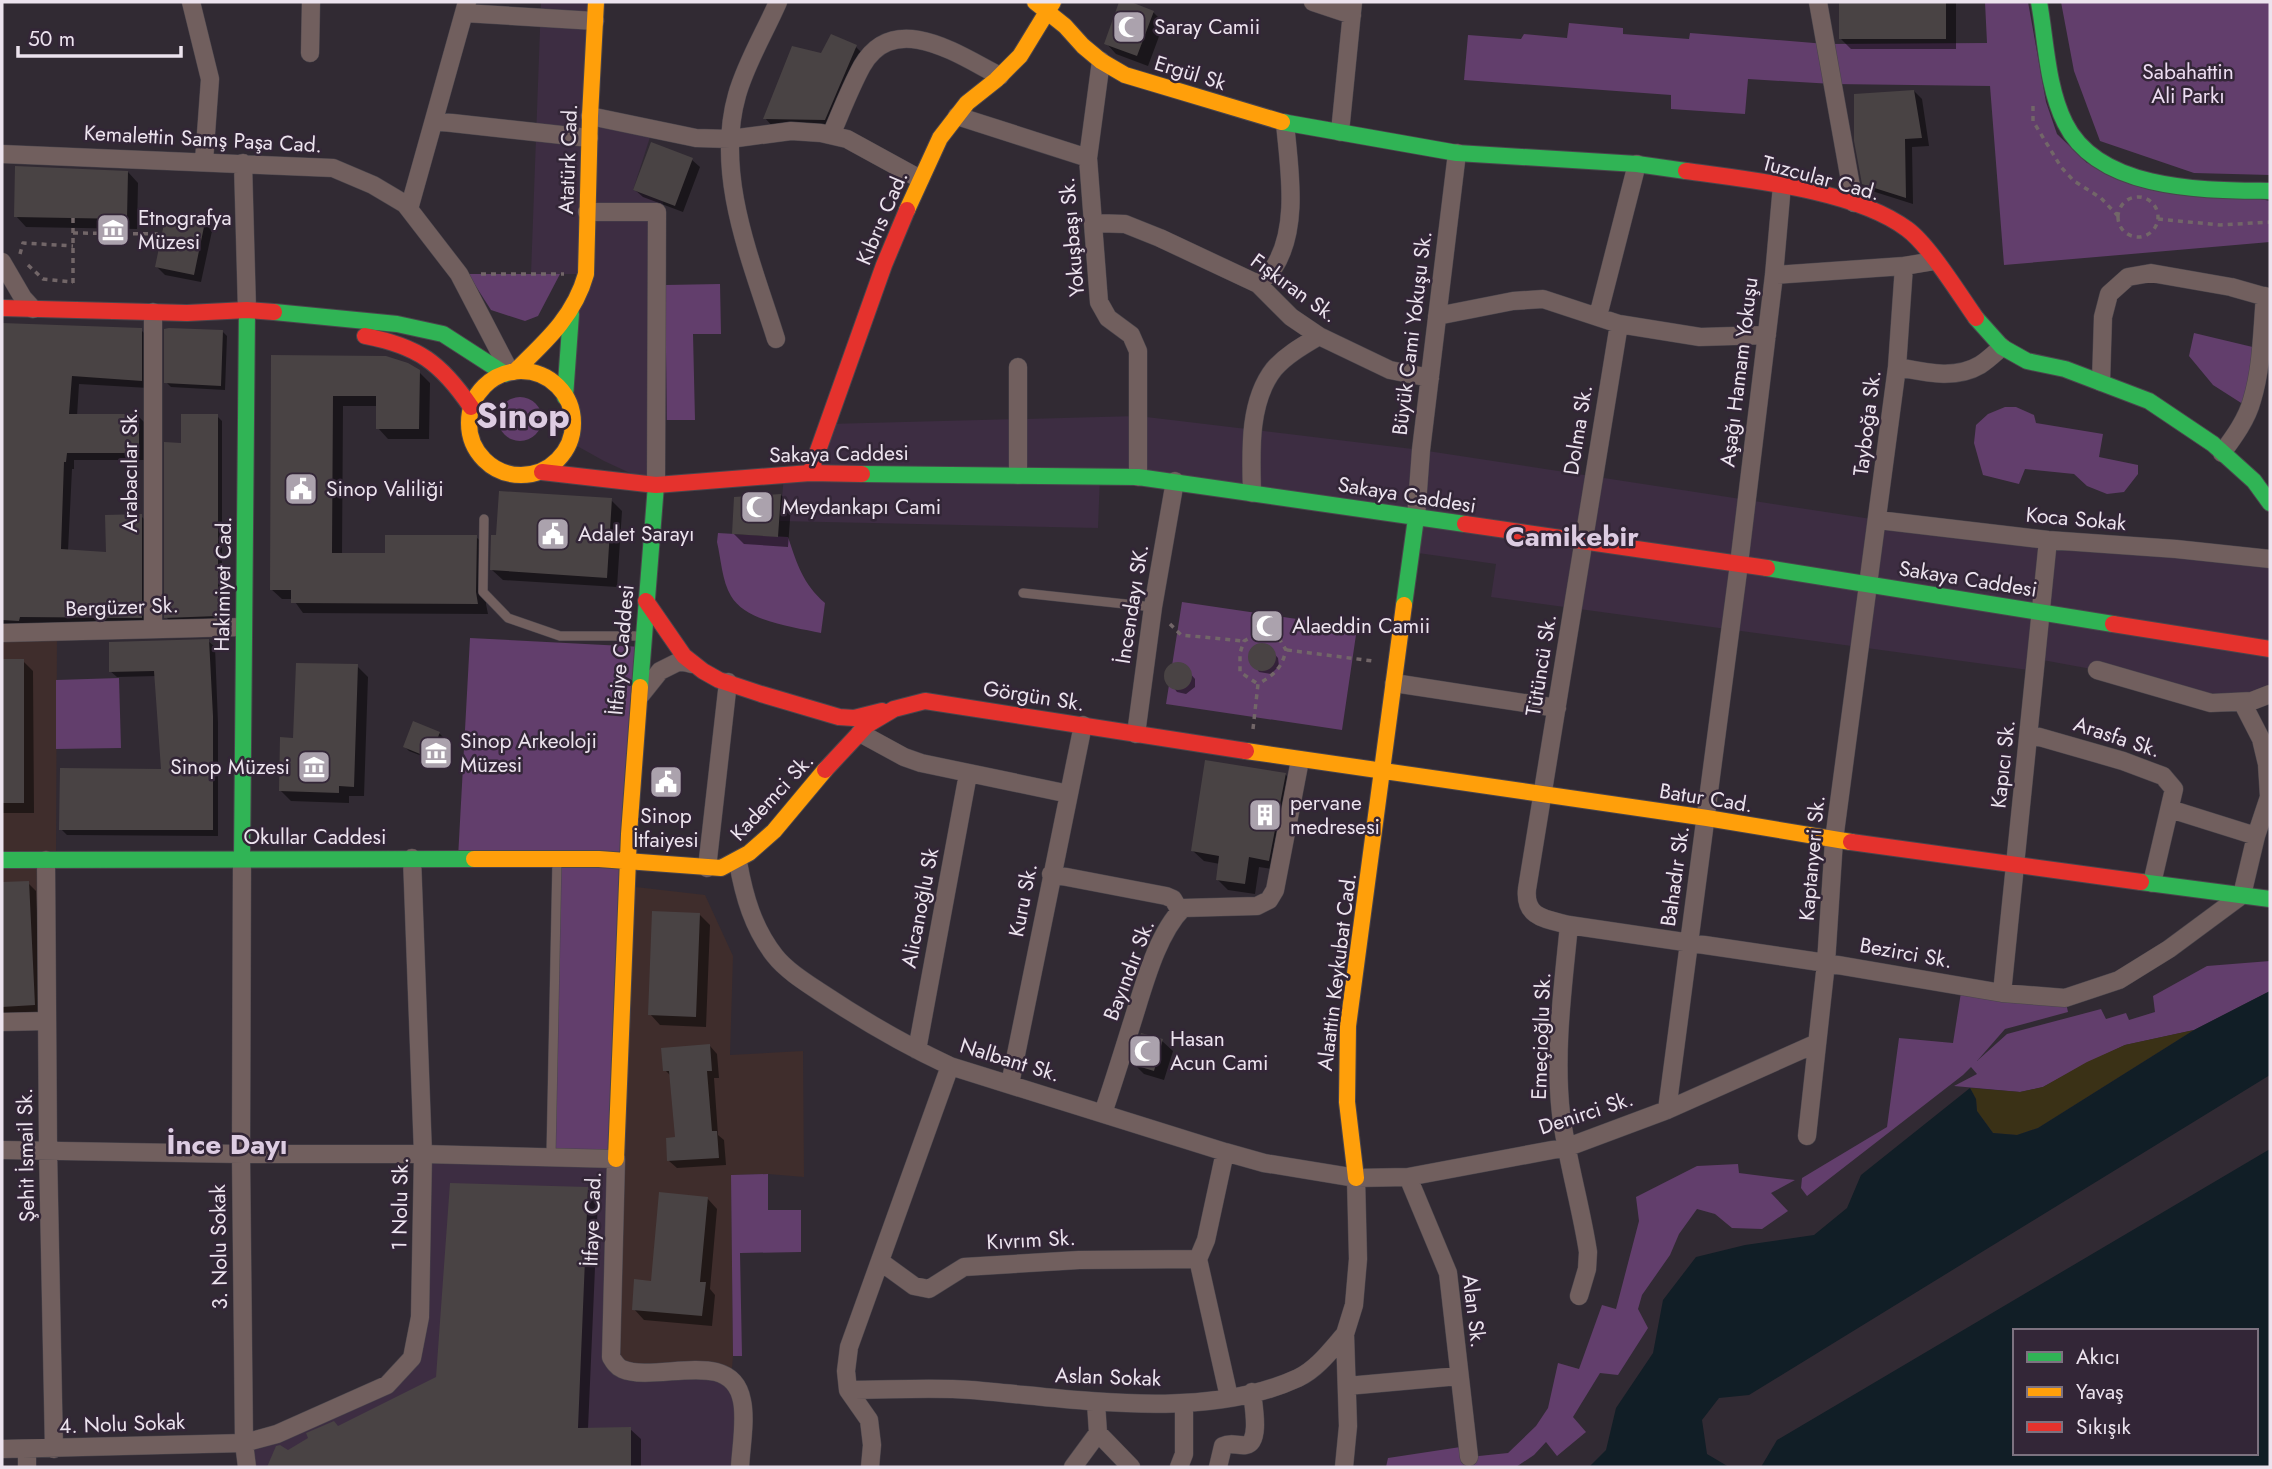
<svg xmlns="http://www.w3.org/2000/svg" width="2272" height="1469" font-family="Jost,sans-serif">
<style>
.built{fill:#3d2d42}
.education{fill:#3f2d2c}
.green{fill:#623e6c}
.sand{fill:#3a3116}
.water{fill:#111e26;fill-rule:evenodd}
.shadow{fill:#0007}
.building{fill:#494344}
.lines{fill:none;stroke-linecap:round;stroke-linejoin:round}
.lane-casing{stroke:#4a454c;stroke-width:10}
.street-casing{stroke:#4a454c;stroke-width:19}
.fast-casing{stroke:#4a454c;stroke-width:18}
.slow-casing{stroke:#4a454c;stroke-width:18}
.jam-casing{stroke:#4a454c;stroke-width:18}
.path{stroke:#726668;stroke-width:3.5;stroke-dasharray:5 5;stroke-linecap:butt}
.lane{stroke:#715f5e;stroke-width:9}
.street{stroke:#715f5e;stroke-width:18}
.fast{stroke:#30b455;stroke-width:16}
.slow{stroke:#ff9f0a;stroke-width:16}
.jam{stroke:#e5322d;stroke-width:16}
.labels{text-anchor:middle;stroke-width:5;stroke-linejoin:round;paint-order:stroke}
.poi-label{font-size:21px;fill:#ece3ee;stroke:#332637;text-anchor:start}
.park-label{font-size:21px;fill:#edddf2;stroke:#332637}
.street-label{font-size:21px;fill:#ece3ee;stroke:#332637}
.district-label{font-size:28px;font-weight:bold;fill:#ddcce2;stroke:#332637}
.town-label{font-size:35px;font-weight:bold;fill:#ddcce2;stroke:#332637}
</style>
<rect width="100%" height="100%" fill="#312a33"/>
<path class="built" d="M541,2H596L590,115L653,128L633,190L663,201L667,420L657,421L656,485L604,461L570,442L574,423L569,403L583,274H531Z
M1138,416L1421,450L1878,520L2270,559V694L2211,703L2097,670L2037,659L2036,671L1491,597L1496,564L1411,552L1416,519L1100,476L1098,528L780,521L784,475L810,473L828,424Z
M423,1154L616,1159L735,1382L740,1467H247L244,1443L331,1412L412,1358Z"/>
<path class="education" d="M57,632L56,860H46L47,1021L2,1022V633Z
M627,886L705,895L733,956L730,1055L803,1051L804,1177L768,1174L731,1175L733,1356L731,1379L619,1368Z"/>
<path class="green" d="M1985,2H2028L2046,102L2057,134L2087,163L2270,201V242L2004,265L1990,86L1833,84L1748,79L1745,114L1671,109V95L1464,80L1468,35L1521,39L1524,34L1567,38L1569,23L1623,28V34L1689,39L1690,33L1826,44L1987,43Z
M2061,2H2270V175L2194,173L2100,141L2074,71Z
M468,274H560L538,316L525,321L491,310Z
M720,284L721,334H693L695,420H667L665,285Z
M2194,333L2261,349L2249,408L2213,385L2189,356Z
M498 419a22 22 0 1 1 44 0a22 22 0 1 1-44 0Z
M2005,407H2016L2034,415L2036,423L2103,434L2099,457L2138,465V474L2124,492L2107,494L2087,486L2074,474L2025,469L2019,484L1983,475L1974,443L1976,425L1988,414Z
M718,533L788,537C797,564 803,584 825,603L821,633C794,627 746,622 731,596C722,581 721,559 717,542Z
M1182,602L1357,628L1342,730L1166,704Z
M470,638L643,647L616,1159L551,1156L557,859L458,858Z
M119,678L121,748L56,749V680Z
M2270,961V991L2194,1030L2125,1045L2087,1063L2043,1087L2020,1092L1954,1086L1977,1074L1971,1067L1963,1075L1807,1196L1801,1188L1802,1178L1887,1127L1899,1038L1953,1043L1962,986L2065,998L2068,1012L2005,1029L1977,1061L2007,1034L2101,1009L2106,1019L2126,1013L2129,1020L2155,1012L2153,996L2207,966Z
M1738,1164L1739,1173L1795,1180L1771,1193L1788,1211L1762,1229L1732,1228L1715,1214L1697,1209L1679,1234L1670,1255L1642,1295L1638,1309L1648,1328L1618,1375L1600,1373L1573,1417L1586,1432L1557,1456L1546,1442L1534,1455L1516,1467H1386L1388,1458L1467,1446L1469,1457L1508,1453L1536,1426L1548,1408L1558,1363L1579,1369L1602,1305L1616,1309L1639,1221L1636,1197L1697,1166Z
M768,1174V1210H801V1252L740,1253L742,1356H733L731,1175Z"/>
<path class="sand" d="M2194,1030L2038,1128L2017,1135L1993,1133L1977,1111L1976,1099L1970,1088L2020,1092L2043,1087L2087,1062L2125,1045Z"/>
<path class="water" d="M2270,991V1075L1749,1395L1719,1398L1702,1420L1707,1454L1729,1467H1589L1606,1450L1616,1408L1653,1353L1663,1300L1696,1257L1745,1245L1814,1235L1847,1208L1861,1175L1970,1088L1976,1099L1977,1111L1993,1133L2017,1135L2038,1128L2194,1030Z
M2270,1149V1467H1761L1777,1440ZM2015,1331H2256V1453H2015Z"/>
<path class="shadow" d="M1121,2L1153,12L1164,23L1148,66L1116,54L1106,43Z
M1841,2H1956V49H1851L1841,39Z
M856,47L864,55L833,127L772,126L765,118L822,55Z
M1914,91L1922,99L1929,146L1912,147L1913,204L1872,191L1864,183Z
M692,160L700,167L683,212L643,197L635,190Z
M128,172L138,183L137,229L26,227L16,216Z
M204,223L212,231L201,282L165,275L157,267Z
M3,325L141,330L149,338V388L79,384L77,416H138L146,424V460H74V469H72L68,551L108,554L141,516L149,524V625L2,626Z
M222,331L227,336L225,390L171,387L166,382Z
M273,357L419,372L430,383L429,439H388L378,428V406H343L342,555H387L476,537L487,547L486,604L488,614L303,613L293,599H282L271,589Z
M217,416L222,421V620L171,622L166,617L183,444Z
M781,495L791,506L788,547L744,544L733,533Z
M611,500L622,511L617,587L503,580L492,570L498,537Z
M208,641L215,647L218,723V836L67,835L61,829L163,771L157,676L117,677L110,671Z
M1260,645L1267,646L1278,658L1279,666L1271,674L1259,672L1250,658L1251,651Z
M2,661H23L33,671L34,813H2Z
M1177,664L1183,665L1195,679V687L1186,694L1177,692L1166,678L1170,667Z
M357,666L368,677L364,796H349V803L291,801L280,790L295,740Z
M439,733L444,738L435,761L409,751L405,747Z
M1285,774L1296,785L1279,870L1259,867L1255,894L1228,890L1217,879L1220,864L1204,861L1193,851Z
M28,883L36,891L42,1012L2,1014V884Z
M699,914L710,925L706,1027L660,1025L650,1014Z
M1162,1041L1173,1051L1164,1080L1144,1074L1133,1063Z
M710,1046L717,1054L719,1078H714L718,1135L724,1140L726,1165L677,1168L669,1161L676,1139L672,1077L665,1070Z
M587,1189L598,1199L588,1429H630L641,1439V1467H268L277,1448L288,1452L438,1379Z
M707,1198L717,1209L710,1289L715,1295L712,1326L644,1320L634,1309Z"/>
<path class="building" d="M1119,2H1131L1154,11L1137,56L1104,44Z
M1839,2H1946V39H1839Z
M831,34L857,45L825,120L763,119L792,46L821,53Z
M1914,90L1922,138L1905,139L1906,198L1862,184L1854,141V94Z
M651,142L693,158L675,206L633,190Z
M15,166L128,171L127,219L14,217Z
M166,214L205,222L194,275L155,267Z
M2,323L142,328V381L72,376L69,414H139V453H67L66,462H64L61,549L106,552L105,515L142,514V618L20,617L19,621L2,620Z
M169,328L223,330L221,386L164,383V329Z
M271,355L386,356L408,363L420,370L419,429H376V396H333L332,553H385V535H477L476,592L478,604L291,603V590H270Z
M181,414H218V616L164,618V442L181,443Z
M499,491L612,498L607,578L490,570L491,535H496Z
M781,494L778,537L732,534L734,497Z
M209,639L213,716V830H59L60,768L161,769L154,671L109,672V642Z
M1248 657a14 14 0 1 1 28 0a14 14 0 1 1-28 0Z
M2,659H24V803H2Z
M1164 676a14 14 0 1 1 28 0a14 14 0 1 1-28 0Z
M296,663L358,664L354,787L339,786V793L279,791L280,737L293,738Z
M413,721L440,732L430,758L403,747Z
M1205,760L1286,773L1269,861L1249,857L1245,884L1216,880L1219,856L1191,851Z
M29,881L35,1005L2,1007V882Z
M652,911L700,913L696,1017L648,1015Z
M1141,1033L1163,1039L1154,1071L1131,1064Z
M710,1044L712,1071H707L712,1131H717L719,1158L667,1161L666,1138L675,1137L669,1071H663L661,1048Z
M450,1183L588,1187L578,1428L631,1427V1467H267L276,1446L280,1445L288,1450L308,1438L306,1433L334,1421L338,1426L436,1377Z
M659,1192L708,1197L700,1282H706L702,1316L632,1310L634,1279L651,1281Z"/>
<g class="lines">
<defs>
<path id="lane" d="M484,519L483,592L508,618L560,636H643
M1023,593L1153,607
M551,1156L557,860"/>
<path id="street" d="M191,2L210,79L204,161
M1313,2L1352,15
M1818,2L1854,203
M464,13L595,21
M310,53L311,2
M1101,61L1088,158L1099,302L1108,318L1131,335L1138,351V477
M590,116L696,138L730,139L791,131L821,133L847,139L920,179
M957,116L1088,158
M434,121L589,138
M1340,132L1353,2
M831,135C841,112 850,88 862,66C895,9 960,56 1000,76
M2,154L333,168L373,185L405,204L459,274L510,372
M243,163L247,310
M409,209L467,2
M587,212H657L656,485
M1093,223L1125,224L1160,238L1258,284L1291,317L1319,336L1390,370L1430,378
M2,262L23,298L33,309
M1774,275L1904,266L1934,261
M1258,284C1263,279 1269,275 1273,269C1300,228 1289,168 1285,123
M1437,316L1513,301L1543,299L1619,324L1700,337L1767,335
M1598,316L1637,164
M1619,324L1527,889C1524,918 1546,919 1569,925L1826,963L2002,993L2065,998L2119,980L2169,949L2242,895L2256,836L2269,797L2267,764L2261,739L2242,702
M776,339C752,262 714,176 737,95C746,63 765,32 778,2
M1897,367C1924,372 1955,380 1980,365C1988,360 1995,353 2002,347
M2101,382L2103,317L2109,294L2128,277L2151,273L2231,287L2270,298
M2222,453C2234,437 2247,419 2252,400C2262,367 2262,331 2265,296
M1018,475V367
M1252,493C1251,453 1248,402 1274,369C1286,355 1304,345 1319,336
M1416,518L1421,450L1457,153
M1878,520L2048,540L2176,549L2270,559
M153,629V312
M2,633L243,627
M2097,670L2211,703L2252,701L2270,694
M1394,683L1557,708
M640,696L660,671L680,661L692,664
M860,733L904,757L921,763L1069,794
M1136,734L1153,607L1175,481
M2029,734L2123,761L2163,776L2174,789L2152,883
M2170,809L2256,836
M242,858L241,1154L244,1443L247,1467
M46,860L48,1150L54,1449
M738,862C744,896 753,928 775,956C786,970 805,982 820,992C862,1020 905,1045 950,1066L1225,1152L1264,1163L1356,1178L1408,1177L1568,1147L1667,1110L1817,1043
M707,868L728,682
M1051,874L1166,896L1173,899L1180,911
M1569,925C1563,987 1554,1052 1561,1114C1567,1160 1581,1206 1588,1252L1587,1269L1579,1296
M2002,993L2048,540
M2,1022L47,1021
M917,1050L968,774
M1010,1084L1083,725
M1667,1110L1739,564L1774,275L1782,185
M1103,1113C1113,1084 1122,1055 1131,1026C1143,989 1156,935 1183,908L1257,906L1269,900L1275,890L1300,760
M1807,1136L1826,963L1834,840L1897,367L1904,266
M2,1150L241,1154H423L616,1159L611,1357C614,1362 617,1367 622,1369C657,1384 732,1346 742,1401C746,1420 741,1448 740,1467
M1408,1177L1448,1273L1469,1457
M1198,1259L1229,1397
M1198,1259L1206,1240L1225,1152
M881,1262L914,1286L929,1289L964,1267L1079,1260L1198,1259
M1347,1386L1459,1376
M848,1390C889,1390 931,1387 971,1390C1072,1398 1203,1422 1298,1378C1317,1369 1331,1350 1345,1334
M1098,1433L1131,1467
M2,1449L244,1443L277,1434L387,1385L412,1358L420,1317L423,1154L412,858
M27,1467V1449
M870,1467L872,1445L869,1420L848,1390L846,1371L849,1347L950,1066
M1073,1467L1098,1433L1096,1403
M1179,1467L1184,1454V1403
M1218,1467L1223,1446C1231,1442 1237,1446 1246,1445C1261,1442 1253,1404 1252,1392
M1344,1467L1348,1426L1345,1334L1354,1305L1358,1259L1356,1178"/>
<path id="fast" d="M2039,2C2046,41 2047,87 2065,123C2099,192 2206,190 2270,191
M1282,122L1457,153L1637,164L1686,171
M274,312L397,324L443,334L505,374
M1976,318L2002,347L2027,361L2065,369L2149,401L2213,444L2254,481L2270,503
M565,397L571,314
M862,474L1138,477L1465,524
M1767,568L2113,624
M1404,605L1416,518
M640,687L656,485
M242,858L247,310
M2,860L474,859
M2141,882L2270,899"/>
<path id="slow" d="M1035,2L1065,26L1083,46L1101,61L1125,75L1282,122
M907,210L940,138L967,103L996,80L1020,56L1053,2
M469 423a52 52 0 1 1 104 0a52 52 0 1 1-104 0Z
M514,372C545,342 574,317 586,274L590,116L596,2
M1246,751L1707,818L1851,842
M474,859H599L721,868L749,853L774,831L825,770
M616,1159L629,834L640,687
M1356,1178L1347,1102L1348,1026L1404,605"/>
<path id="jam" d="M1686,171C1750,180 1855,190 1907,229C1929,245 1959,294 1976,318
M2,308L187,313L247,310L274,312
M365,336C418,346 441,363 471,407
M542,472L656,485L810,473L862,474
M810,473L884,265L907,210
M1465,524L1767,568
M646,601L684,656L703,671L719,680L761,694L839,717L854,718L882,711
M2113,624L2270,649
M825,770L867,725L894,709L925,701L1246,751
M1851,842L2141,882"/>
</defs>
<use href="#lane" class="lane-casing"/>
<use href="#street" class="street-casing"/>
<use href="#fast" class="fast-casing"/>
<use href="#slow" class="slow-casing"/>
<use href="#jam" class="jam-casing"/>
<path class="path" d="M2033,106V121L2061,167L2074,181L2101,198L2118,216
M2118 217a20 20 0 1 1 40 0a20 20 0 1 1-40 0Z
M73,218V283
M2158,219L2220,225L2270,222
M73,233L162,234
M20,254L23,243L73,246
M28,265L43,279L73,282
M481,274H564
M1170,624L1181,635L1244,641
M1287,650L1373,661
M1253,729L1258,684C1274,675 1282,668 1286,650L1277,635L1261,632L1244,641L1240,653V672L1258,684"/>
<use href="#lane" class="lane"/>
<use href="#street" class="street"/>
<use href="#fast" class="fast"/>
<use href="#slow" class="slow"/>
<use href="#jam" class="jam"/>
</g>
<defs>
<symbol id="mosque-square" viewBox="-11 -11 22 22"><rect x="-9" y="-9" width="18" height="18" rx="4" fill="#aba2ad" stroke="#332637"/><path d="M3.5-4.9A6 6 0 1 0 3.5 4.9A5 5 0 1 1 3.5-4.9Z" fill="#fff"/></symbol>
<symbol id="museum-square" viewBox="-11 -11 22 22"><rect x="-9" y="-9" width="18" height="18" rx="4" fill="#aba2ad" stroke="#332637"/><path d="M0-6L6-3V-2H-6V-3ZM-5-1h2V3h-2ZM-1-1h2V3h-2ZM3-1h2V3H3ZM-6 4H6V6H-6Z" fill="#fff"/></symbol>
<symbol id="civic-square" viewBox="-11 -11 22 22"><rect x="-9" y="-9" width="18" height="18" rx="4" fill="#aba2ad" stroke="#332637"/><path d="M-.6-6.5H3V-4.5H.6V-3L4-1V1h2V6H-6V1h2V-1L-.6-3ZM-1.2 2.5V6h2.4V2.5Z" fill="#fff"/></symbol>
<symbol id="building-square" viewBox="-11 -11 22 22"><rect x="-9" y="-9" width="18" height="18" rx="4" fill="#aba2ad" stroke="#332637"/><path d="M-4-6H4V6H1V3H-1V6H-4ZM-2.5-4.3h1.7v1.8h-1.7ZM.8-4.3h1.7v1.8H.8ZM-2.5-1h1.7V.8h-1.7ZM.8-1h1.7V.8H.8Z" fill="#fff"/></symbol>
</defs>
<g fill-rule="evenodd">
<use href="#mosque-square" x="1110" y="8" width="38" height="38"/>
<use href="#museum-square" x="94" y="211" width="38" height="38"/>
<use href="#civic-square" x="282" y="470" width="38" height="38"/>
<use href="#mosque-square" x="738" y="488" width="38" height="38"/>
<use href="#civic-square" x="534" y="515" width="38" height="38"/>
<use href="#mosque-square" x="1248" y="607" width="38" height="38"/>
<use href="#museum-square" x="417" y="734" width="38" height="38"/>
<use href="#museum-square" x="295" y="748" width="38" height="38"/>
<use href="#civic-square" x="647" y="763" width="38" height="38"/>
<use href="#building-square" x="1246" y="796" width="38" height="38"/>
<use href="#mosque-square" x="1126" y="1032" width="38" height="38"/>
</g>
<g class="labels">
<g class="poi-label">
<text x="1154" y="34">Saray Camii</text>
<text x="138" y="225">Etnografya<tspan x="138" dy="24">Müzesi</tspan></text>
<text x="326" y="496">Sinop Valiliği</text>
<text x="782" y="514">Meydankapı Cami</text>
<text x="578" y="541">Adalet Sarayı</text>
<text x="1292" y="633">Alaeddin Camii</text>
<text x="460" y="748">Sinop Arkeoloji<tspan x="460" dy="24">Müzesi</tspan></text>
<text x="290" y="774" text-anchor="end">Sinop Müzesi</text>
<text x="1290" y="810">pervane<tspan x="1290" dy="24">medresesi</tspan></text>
<text x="666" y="823" text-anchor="middle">Sinop<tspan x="666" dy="24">İtfaiyesi</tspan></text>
<text x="1170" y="1046">Hasan<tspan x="1170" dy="24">Acun Cami</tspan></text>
</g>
<g class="park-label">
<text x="2188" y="79">Sabahattin<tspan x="2188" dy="24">Ali Parkı</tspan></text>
</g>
<g class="street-label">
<text transform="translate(1190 73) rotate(17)" y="7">Ergül Sk</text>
<text transform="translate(203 139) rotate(3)" y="7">Kemalettin Samş Paşa Cad.</text>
<text transform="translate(568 159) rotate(-88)" y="7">Atatürk Cad.</text>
<text transform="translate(1821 178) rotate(15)" y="7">Tuzcular Cad.</text>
<text transform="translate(882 218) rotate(-67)" y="7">Kıbrıs Cad.</text>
<text transform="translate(1072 237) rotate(-95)" y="7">Yokuşbaşı Sk.</text>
<text transform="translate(1294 288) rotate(36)" y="7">Fışkıran Sk.</text>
<text transform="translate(1412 333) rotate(-83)" y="7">Büyük Cami Yokuşu Sk.</text>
<text transform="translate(1739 372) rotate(-83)" y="7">Aşağı Hamam Yokuşu</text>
<text transform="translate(1867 423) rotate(-83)" y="7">Tayboğa Sk.</text>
<text transform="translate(1578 430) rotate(-81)" y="7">Dolma Sk.</text>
<text transform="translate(839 454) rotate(-1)" y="7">Sakaya Caddesi</text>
<text transform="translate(130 470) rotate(-90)" y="7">Arabacılar Sk.</text>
<text transform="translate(1407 495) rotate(9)" y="7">Sakaya Caddesi</text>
<text transform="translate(2076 519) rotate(5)" y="7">Koca Sokak</text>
<text transform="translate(1968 579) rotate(9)" y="7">Sakaya Caddesi</text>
<text transform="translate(223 584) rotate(-89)" y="7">Hakimiyet Cad.</text>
<text transform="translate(1132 604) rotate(-81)" y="7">İncendayı SK.</text>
<text transform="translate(122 607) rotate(-2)" y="7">Bergüzer Sk.</text>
<text transform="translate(621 650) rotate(-85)" y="7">İtfaiye Caddesi</text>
<text transform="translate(1541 665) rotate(-81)" y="7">Tütüncü Sk.</text>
<text transform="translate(1034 696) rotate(9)" y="7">Görgün Sk.</text>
<text transform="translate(2117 737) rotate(18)" y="7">Arasfa Sk.</text>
<text transform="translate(2003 764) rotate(-84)" y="7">Kapıcı Sk.</text>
<text transform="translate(772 797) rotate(-47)" y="7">Kademci Sk.</text>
<text transform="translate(1706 798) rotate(9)" y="7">Batur Cad.</text>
<text x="315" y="844">Okullar Caddesi</text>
<text transform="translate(1812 858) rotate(-85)" y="7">Kaptanyeri Sk.</text>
<text transform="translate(1675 876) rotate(-82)" y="7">Bahadır Sk.</text>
<text transform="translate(1023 900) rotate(-79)" y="7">Kuru Sk.</text>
<text transform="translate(920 908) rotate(-79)" y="7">Alicanoğlu Sk</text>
<text transform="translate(1906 953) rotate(10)" y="7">Bezirci Sk.</text>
<text transform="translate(1129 970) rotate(-69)" y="7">Bayındır Sk.</text>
<text transform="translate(1337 972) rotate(-83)" y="7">Alaattin Keykubat Cad.</text>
<text transform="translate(1541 1036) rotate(-88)" y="7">Emeçioğlu Sk.</text>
<text transform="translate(1010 1060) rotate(17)" y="7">Nalbant Sk.</text>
<text transform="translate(1586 1113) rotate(-18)" y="7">Denirci Sk.</text>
<text transform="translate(26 1155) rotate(-91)" y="7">Şehit İsmail Sk.</text>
<text transform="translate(400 1204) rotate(-89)" y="7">1 Nolu Sk.</text>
<text transform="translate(592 1219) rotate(-88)" y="7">İtfaye Cad.</text>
<text transform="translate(1031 1240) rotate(-3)" y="7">Kıvrım Sk.</text>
<text transform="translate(219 1247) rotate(-91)" y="7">3. Nolu Sokak</text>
<text transform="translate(1474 1311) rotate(83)" y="7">Alan Sk.</text>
<text transform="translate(1108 1377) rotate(2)" y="7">Aslan Sokak</text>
<text transform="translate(122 1424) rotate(-2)" y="7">4. Nolu Sokak</text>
</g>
<g class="district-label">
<text x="1572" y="546">Camikebir</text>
<text x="227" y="1154">İnce Dayı</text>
</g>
<g class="town-label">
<text x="523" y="428">Sinop</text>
</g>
</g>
<rect width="2272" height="1469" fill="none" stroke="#ece3ee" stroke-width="7"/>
<rect x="2013" y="1329" width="245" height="126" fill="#332637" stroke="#7d7280" stroke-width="2"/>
<rect x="2027" y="1352" width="35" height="10" fill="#30b455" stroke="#7d7280" stroke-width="2"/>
<text x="2076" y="1364" font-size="21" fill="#ece3ee">Akıcı</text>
<rect x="2027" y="1387" width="35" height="10" fill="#ff9f0a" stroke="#7d7280" stroke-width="2"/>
<text x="2076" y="1399" font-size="21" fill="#ece3ee">Yavaş</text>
<rect x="2027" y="1422" width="35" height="10" fill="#e5322d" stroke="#7d7280" stroke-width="2"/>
<text x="2076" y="1434" font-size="21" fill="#ece3ee">Sıkışık</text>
<path d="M18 46v10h163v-10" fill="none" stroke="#ece3ee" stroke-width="3.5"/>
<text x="28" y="46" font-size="21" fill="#ece3ee" stroke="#332637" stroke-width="5" paint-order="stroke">50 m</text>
</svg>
